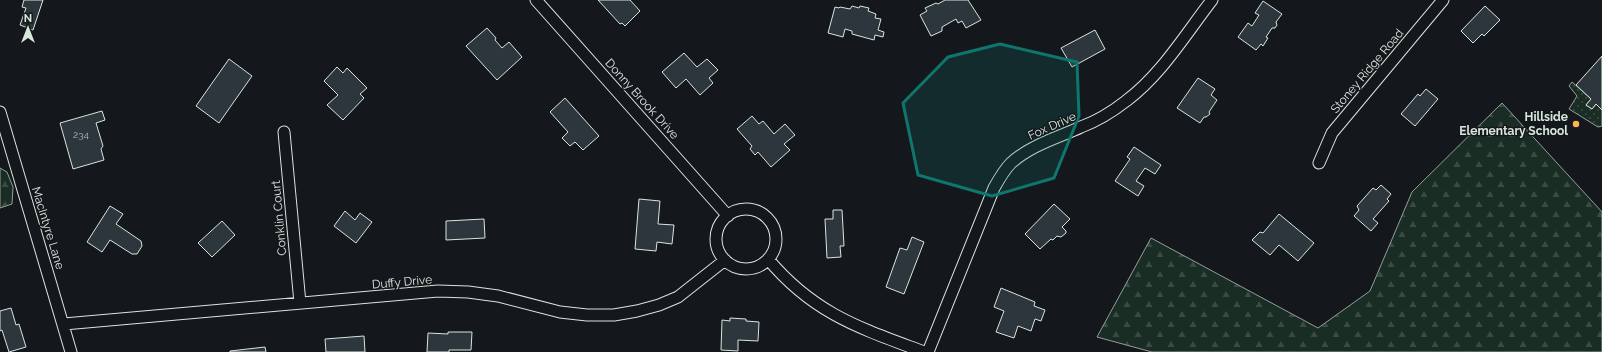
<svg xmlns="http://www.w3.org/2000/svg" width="1602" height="352" font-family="Raleway,sans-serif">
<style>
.forest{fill:url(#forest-firs);stroke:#939e99}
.park{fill:url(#park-dots);stroke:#939e99}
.building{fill:#2c363c;stroke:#d8e6dc}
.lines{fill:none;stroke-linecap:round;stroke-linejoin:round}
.minor-casing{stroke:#d8e6dc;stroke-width:13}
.minor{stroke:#14181c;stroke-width:11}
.marked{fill:#0f766e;fill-opacity:0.2;stroke:#0f766e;stroke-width:3;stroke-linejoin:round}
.poi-dot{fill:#ffb74d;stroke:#14181c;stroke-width:1.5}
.labels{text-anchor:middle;stroke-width:3;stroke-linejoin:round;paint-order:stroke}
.number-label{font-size:10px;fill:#adbab4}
.street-label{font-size:12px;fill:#d8e6dc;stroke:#14181c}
.poi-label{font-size:12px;font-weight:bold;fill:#d8e6dc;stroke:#14181c;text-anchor:end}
</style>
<defs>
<pattern id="forest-firs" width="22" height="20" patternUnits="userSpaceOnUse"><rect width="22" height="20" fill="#1a2d24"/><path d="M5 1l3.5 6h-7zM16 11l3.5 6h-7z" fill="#3b4b43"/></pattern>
<pattern id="park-dots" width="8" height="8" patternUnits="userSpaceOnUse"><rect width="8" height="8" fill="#1a2d24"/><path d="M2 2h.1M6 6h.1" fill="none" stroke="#3b4b43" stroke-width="1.8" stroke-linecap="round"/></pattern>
</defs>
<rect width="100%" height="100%" fill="#14181c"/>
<path class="forest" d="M1502,103L1602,212V352H1152L1097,337L1151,238L1318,328L1370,291L1412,192Z
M0,168L7,172L13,187L12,204L0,208Z"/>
<path class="park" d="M1572,82L1591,99L1586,105L1592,109L1596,104L1602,110V126L1598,127L1569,109L1577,96L1569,86Z"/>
<path class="building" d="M24,0H43L33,30L20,25L26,8L22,7Z
M598,0H630L640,11L625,26L622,23L620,24Z
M945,0H968L981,20L966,28L962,21L958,23L956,19L942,27V31L931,36L920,15L927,11L925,8L936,3L938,4Z
M1263,1L1282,14L1276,22L1277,25L1275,28H1272L1266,37L1268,38L1263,46L1261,44L1256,50L1238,37L1248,23L1252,26L1259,15L1255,13Z
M852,6L859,8L860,6L869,8L868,11L876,14L875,18L881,19L878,30L884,32L883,37L875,35L874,40L852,34V31L845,29L843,37L828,33L835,7L839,8L840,7L850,9Z
M1485,6L1500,20L1484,36L1482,34L1473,43L1461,31Z
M487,28L496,38L495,40L502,48L509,42L522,57L497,80L466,46Z
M1095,30L1105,49L1072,67L1061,48Z
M684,53L697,67L707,59L718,70L709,78L713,83L700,95L686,79L676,88L662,72Z
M1602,56V110L1596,104L1592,109L1586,105L1591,99L1576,85Z
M229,59L252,76L219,123L196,106Z
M337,67L343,73L347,68L367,88L360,94L364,98L343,120L327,105L338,95L324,81Z
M1198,78L1215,89L1211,95L1217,100L1209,112L1210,114L1206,117H1204L1200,123L1177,108Z
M1426,89L1438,99L1415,126L1401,114L1418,94L1420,96Z
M565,98L599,136L583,150L575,142L570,146L562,138L568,132L550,112Z
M102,111L105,120L96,123L103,146L101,149L104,160L73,169L60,123Z
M752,116L759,124L763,121L774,134L785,124L795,135L784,144L790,150L771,167L758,152L755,155L750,149L752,146L737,129Z
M1134,147L1161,165L1155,174L1145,168L1136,181L1144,186L1138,196L1115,181L1130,159L1127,157Z
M1381,185L1391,194L1387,199L1389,201L1373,219L1378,223L1371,231L1354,216L1359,210L1357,206L1373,188L1376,190Z
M639,199L660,201L658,224L674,225L672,244L657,242L656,251L635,249Z
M1054,204L1070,219L1062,227L1066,231V233L1061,237L1057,236L1053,240L1051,239L1040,249L1025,234Z
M110,206L123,214L116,224L141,241L142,246L137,254H132L110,240L102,252L87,242Z
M833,210H842L844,246H840L841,257L827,258L825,219H833Z
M345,211L355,220L360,213L372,222L356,243L334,226Z
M1279,214L1314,243L1298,261L1279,245L1270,255L1252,240L1260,232L1263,233Z
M484,219L485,238L446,240V221Z
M222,221L235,235L212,257L198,243Z
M912,237L924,242L904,294L886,287L900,248L907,250Z
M1001,288L1035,302L1034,306L1045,310L1041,321L1035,319L1031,331L1018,326L1014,338L996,332L1004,311L994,307Z
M11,308L16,325L19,324L26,347L9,352L2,330L0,331V311Z
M730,318L746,319V321L759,322L758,341L738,340V351L721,350L722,320L730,321Z
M448,332H472L471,350H449V352H427L428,333L448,334Z
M364,336L365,352H326L325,339Z
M265,347L266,352H230V351Z"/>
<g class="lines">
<defs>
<path id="minor" d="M536,0L728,216
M0,112L71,352
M284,132L300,303
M1319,163L1332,133L1443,0
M716 239a30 30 0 1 1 60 0a30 30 0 1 1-60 0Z
M768,259C814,314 860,328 924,352
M64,324L438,291L468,292L498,296L560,312L587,315H614L637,311L659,305L678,297L725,260
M928,352L994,188C999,179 1004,170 1011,163C1031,145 1057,138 1081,127C1097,121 1112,112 1126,101C1161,75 1185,35 1212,0"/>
</defs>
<use href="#minor" class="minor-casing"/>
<use href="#minor" class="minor"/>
</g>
<path class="marked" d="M1000,44L1077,62L1079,116L1054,178L992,196L918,175L903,103L948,57Z"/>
<circle class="poi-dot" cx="1576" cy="124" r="4"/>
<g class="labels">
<g class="number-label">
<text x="81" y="138">234</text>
</g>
<g class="street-label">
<text transform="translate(1367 71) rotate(-50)" y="4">Stoney Ridge Road</text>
<text transform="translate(642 99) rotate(48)" y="4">Donny Brook Drive</text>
<text transform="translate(1052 126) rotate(-24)" y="4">Fox Drive</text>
<text transform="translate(279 218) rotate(-95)" y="4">Conklin Court</text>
<text transform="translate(48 228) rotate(73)" y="4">MacIntyre Lane</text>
<text transform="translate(402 282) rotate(-5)" y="4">Duffy Drive</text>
</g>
<g class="poi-label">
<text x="1568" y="121">Hillside<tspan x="1568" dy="14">Elementary School</tspan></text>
</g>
</g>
<g transform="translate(28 28)" stroke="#14181c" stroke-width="3" paint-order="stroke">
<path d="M0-3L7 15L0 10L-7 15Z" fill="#d8e6dc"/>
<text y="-6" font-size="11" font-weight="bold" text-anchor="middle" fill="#d8e6dc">N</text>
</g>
</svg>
